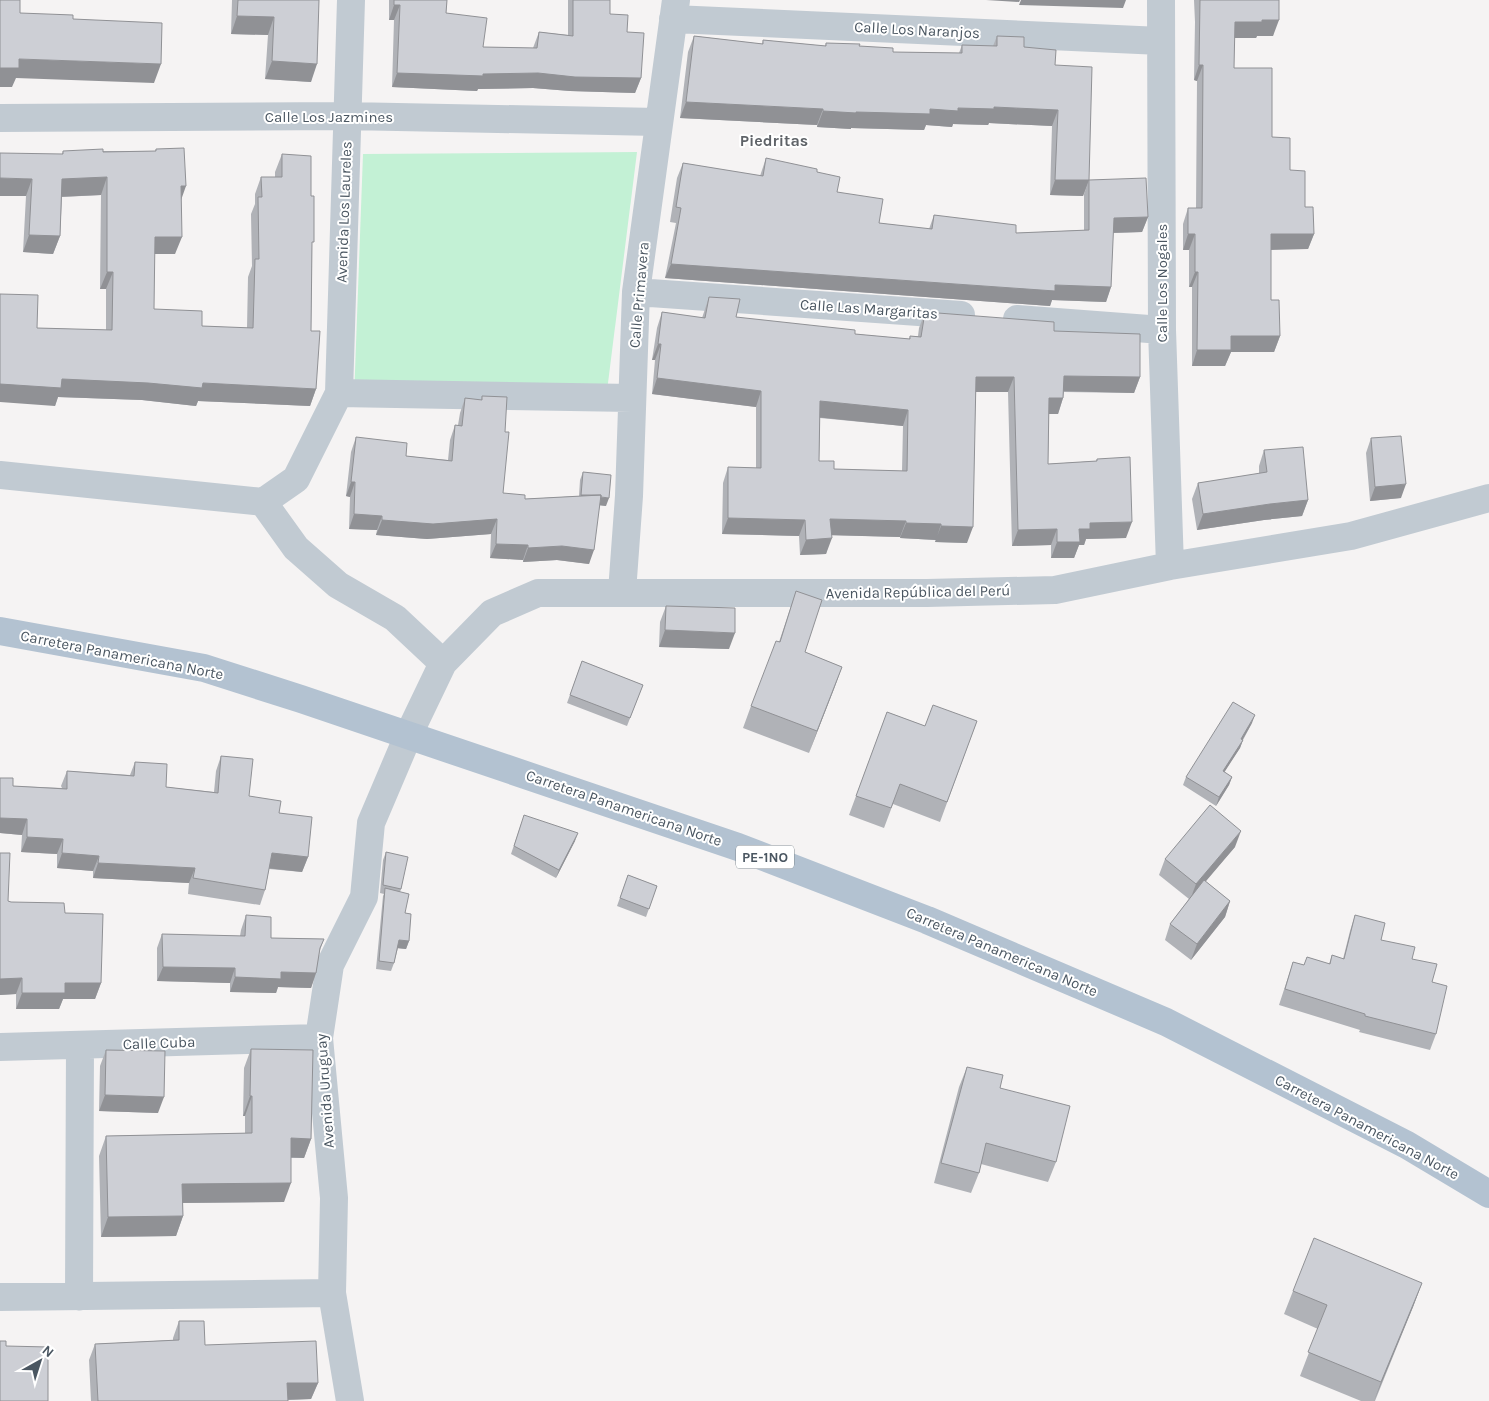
<svg xmlns="http://www.w3.org/2000/svg" width="1489" height="1401" font-family="Karla,sans-serif">
<style>
.green{fill:#c3f1d5}
.lines{fill:none;stroke-linecap:round;stroke-linejoin:round}
.street{stroke:#c1cad2;stroke-width:28}
.primary{stroke:#b3c2d1;stroke-width:28}
.wall{fill:#b0b2b7;fill-rule:evenodd}
.shaded-wall{fill:#909195}
.building{fill:#cdcfd5;stroke:#909195;fill-rule:evenodd}
.labels{text-anchor:middle;stroke-width:4;stroke-linejoin:round;paint-order:stroke}
.shield{fill:#fff;stroke:#808990;stroke-width:1}
.shield-label{font-size:14px;font-weight:bold;fill:#4a5661}
.street-label{font-size:15px;fill:#4a5661;stroke:#fff}
.neighbourhood-label{font-size:16px;font-weight:bold;fill:#5f6368;stroke:#fff}
</style>
<rect width="100%" height="100%" fill="#f5f3f3"/>
<path class="green" d="M637,152L606,399H354L363,154Z"/>
<g class="lines">
<path class="street" d="M1161,0L1162,330L1170,566
M673,19L1161,41
M0,118L347,116L658,122
M636,292L961,315
M1017,319L1162,330
M339,393L632,398
M0,475L263,502L296,479L339,393L351,0
M263,502L296,548L338,585L395,618L443,663
M622,592L629,496L636,292L676,0
M0,1047L319,1038
M0,1297L332,1293
M79,1297L80,1045
M350,1401L332,1293L334,1198L319,1038L330,965L364,897L371,823L408,736L443,663L492,613L538,593H927L1055,590L1170,566L1351,536L1489,498"/>
<path class="primary" d="M0,631L204,668L301,699L738,847L927,920L1166,1022L1407,1145L1489,1194"/>
</g>
<path class="wall" d="M232,0H319L311,82L265,79L268,35L231,34Z
M389,0H447L446,13L483,47L533,48L539,32L568,35V0H610V14L627,32L641,78L635,93L570,91L533,88L478,89L477,91L392,87L394,20H389Z
M1194,0H1279L1273,36H1257L1256,38H1234V68L1290,170L1305,207L1314,234L1308,249H1271V300L1280,336L1274,352H1231L1225,366H1192V287H1189V250H1183V224L1188,208H1196L1197,81L1194,80L1195,22Z
M694,36L762,44L763,40L825,46L826,43L859,46L893,52L959,53L962,45L993,46L997,36L1024,47L1055,65L1089,180L1083,196L1050,195L1052,126L989,123L988,125L953,124L952,127L926,125L924,130L851,128V129L817,127V125L680,118L688,52Z
M156,149L181,199L175,254H154V309L202,326L247,328L248,277L252,266L251,214L255,204V194L261,177H275V172L282,154L312,248L311,331L316,389L310,406L198,401L196,406L142,400L58,397L55,406L37,328L106,330V289H100L101,195L62,197L60,236L53,254L23,252L26,196H0L62,154L63,151H155Z
M766,158L817,172L837,192L879,223L929,229L934,215L1016,233L1084,230V194L1089,180L1148,217L1142,232L1113,233L1111,287L1106,302L1052,300L1050,306L665,278L676,223L670,222L677,178L683,163L760,176Z
M709,297L736,317L855,334L909,339L910,336H918L919,328L925,312L1054,331L1140,377L1134,393L1064,392L1063,398L1058,414H1049L1048,464L1096,461L1097,459L1126,538L1086,539L1084,545H1079L1074,558H1051V545L1012,546L1008,392H976L967,543L935,542L936,540L900,538V537L831,535L826,554L800,555L799,536L722,534L723,483L728,467L756,468V407L652,394L655,360H652L657,328L662,312L702,318ZM820,418L903,426L902,471L834,469L819,461Z
M482,396L505,432L503,493L525,499L579,496L580,480L583,472L606,506L600,505L589,564L557,560L523,562V560L490,558L491,534L427,539L376,535L377,530L349,529L350,497L346,496L351,452L356,437L406,456L448,460L450,440L455,425H458L460,413L465,398L481,400Z
M1371,438L1401,498L1370,501L1366,453Z
M1264,450L1308,500L1302,516L1264,520L1197,530L1192,499L1198,483L1259,474V466Z
M796,591L805,652L842,667L809,753L743,728L751,706L779,642Z
M666,606L729,649L659,647L660,622Z
M582,661L643,685L627,726L567,703Z
M887,712L925,726L977,721L940,822L893,804L884,828L849,815Z
M1252,723L1243,740L1240,748L1224,772L1232,777L1229,785L1216,806L1183,785L1186,777Z
M221,756L249,796L279,813L308,857L302,872L269,869L265,890L260,905L188,894L189,883L93,878V871L57,868V854L21,852L22,835L0,833V778L13,786L62,788L61,786L67,771L130,775L135,762L166,787L214,792L216,771Z
M521,824L575,841L556,878L511,854Z
M1235,847L1205,881L1230,901L1225,917L1191,960L1165,940L1170,924L1189,899L1159,875L1165,859Z
M386,852L401,889L400,892L405,913L409,941L406,949L398,948L394,963L391,971L376,969L383,896L384,894L380,893L383,860Z
M0,853L8,901L11,902L65,913L101,983L95,999H63L59,1009H16V994L0,995Z
M628,875L657,886L646,917L617,906Z
M246,915L271,938L324,939L320,950L316,973L311,988L278,987L276,993L230,992V983L157,981V948L162,934L240,936L241,930Z
M1355,915L1381,940L1412,959L1432,982L1436,1034L1430,1050L1359,1032L1360,1030L1279,1005L1293,962L1304,965L1307,957L1329,964L1332,955L1343,959L1350,931Z
M251,1049L311,1139L304,1158H291L284,1202L183,1203V1216L176,1236L101,1237L99,1156L106,1136L245,1133V1116H243L244,1068Z
M106,1050L158,1113L99,1111L100,1066Z
M967,1067L1000,1088L1056,1162L1048,1182L981,1164L979,1173L971,1193L934,1183L959,1087Z
M1422,1283L1413,1307L1375,1401H1361L1300,1376L1318,1329L1284,1314L1293,1291Z
M179,1321L205,1345L318,1383L311,1399L288,1400V1401H91L89,1360L95,1344L173,1340V1338Z"/>
<path class="shaded-wall" d="M986,0H1020L1019,2Z
M1021,0H1126L1123,8L1019,5Z
M394,5H400L394,20H389Z
M237,16L274,17L268,35L231,34Z
M1262,20H1279L1273,36H1257L1256,38H1229L1235,22Z
M19,59L161,64L154,83L16,78L12,87H0V68Z
M272,61L317,64L311,82L265,79Z
M1199,65H1203L1197,81L1194,80Z
M397,73L483,74L538,73L641,78L635,93L570,91L533,88L478,89L477,91L392,87Z
M686,102L823,109L817,125L680,118Z
M994,107L1058,110L1052,126L989,123L988,125L953,124L952,127L926,125L924,130L851,128V129L817,127L823,111L856,112Z
M107,177L101,195L56,197L62,179Z
M0,178L32,179L26,196H0Z
M1055,180H1089L1083,196L1050,195Z
M181,186H186L180,203Z
M1148,217L1142,232L1108,233L1114,218Z
M1188,234H1195L1189,250H1183Z
M1271,234H1314L1308,249L1265,250Z
M29,235L60,236L53,254L23,252Z
M155,237H182L175,254H148Z
M671,264L1055,285L1111,287L1106,302L1052,300L1050,306L665,278Z
M107,272H113L106,289H100Z
M1195,272H1198L1192,287H1189Z
M1231,336H1280L1274,352H1231L1225,366H1192L1197,350Z
M658,344H661L655,360H652Z
M1064,376L1140,377L1134,393L1058,391Z
M976,377H1014L1008,392H971Z
M657,378L761,391L756,407L652,394Z
M62,379L203,383L316,389L310,406L198,401L196,406L142,400L58,397L55,406L0,402V384Z
M1049,398H1063L1058,414H1043Z
M820,401L908,410L903,426L815,417Z
M351,482H355L350,497L346,496Z
M1406,484L1401,498L1370,501L1375,487Z
M581,495L609,498L606,506L578,503Z
M1308,500L1302,516L1264,520L1197,530L1203,514L1270,504Z
M354,514L382,516L377,530L349,529Z
M728,518L805,520L799,536L722,534Z
M497,519L491,534L427,539L376,535L382,520Z
M830,519L906,521L900,537L824,535Z
M1132,522L1126,538L1086,539L1084,545H1079L1074,558H1051L1057,542L1090,523Z
M906,523L941,524L936,540L900,538Z
M941,526L973,527L967,543L935,542Z
M1057,529L1051,545L1012,546L1018,530Z
M832,538L826,554L800,555L806,540Z
M496,544L528,545L523,560L490,558Z
M562,546L594,550L589,564L557,560L523,562L528,548Z
M665,630L735,633L729,649L659,647Z
M842,667L834,689L809,753L817,731Z
M1255,715L1252,723L1240,744L1243,740L1240,748L1220,779L1223,771Z
M1232,777L1229,785L1216,806L1219,797Z
M0,818L27,819L22,835L0,833Z
M1241,831L1235,847L1190,900L1196,884Z
M578,833L575,841L556,878L559,870Z
M27,837L63,839L57,854L21,852Z
M62,853L99,856L93,871L57,868Z
M272,853L308,857L302,872L266,868Z
M98,863L195,868L189,883L93,878Z
M1230,901L1225,917L1191,960L1197,944Z
M399,940L409,941L406,949L396,948Z
M163,967L235,968L230,983L157,981Z
M281,972L316,973L311,988L278,987L276,993L230,992L235,977Z
M22,978L16,994L0,995V979Z
M65,983H101L95,999H63L59,1009H16L22,993Z
M105,1095L164,1097L158,1113L99,1111Z
M250,1096H252L245,1116H243Z
M291,1138L311,1139L304,1158L284,1157Z
M291,1183L284,1202L175,1203L182,1184Z
M183,1216L176,1236L101,1237L108,1217Z
M1422,1283L1413,1307L1374,1401L1381,1382Z
M287,1383H318L311,1399L280,1400Z"/>
<path class="building" d="M0,0H20V13L73,15V19L162,23L161,64L19,59V68H0Z
M238,0H319L317,64L272,61L274,17L237,16Z
M394,0H447L446,13L487,18L483,47L537,48L539,32L573,36V0H610V14L628,15L627,32L644,33L641,78L575,77L538,73L483,74V76L397,73L400,5H394Z
M1200,0H1279V20H1262V22H1235L1234,68H1272V137L1290,138V170L1305,171V207H1313L1314,234H1271V300H1279L1280,336H1231V350H1197L1198,272H1195V234H1188V208H1202L1203,65H1199Z
M694,36L763,44V40L826,46V43L860,44L859,46L893,48V52L962,53V45L997,46V36L1024,37V47L1056,50L1055,65L1092,67L1089,180H1055L1058,110L994,107V109L958,108V111L930,109V114L856,112V113L823,111V109L686,102Z
M184,148L186,186H181L182,237H155L154,309L202,311V326L253,328L255,259H259L258,197H262L261,177H282V154L311,156V196H314V242H312L311,331H320L316,389L203,383L202,388L148,383L62,379L61,388L0,384V294L38,295L37,328L112,330L113,272H107V177L62,179L60,236L29,235L32,179L0,178V153L63,154V151L103,149V152L156,151V149Z
M766,158L817,169V172L840,177L837,192L883,199L879,223L932,229L934,215L1016,225V233L1089,230V180L1146,178L1148,217L1114,218L1111,287L1055,285V291L671,264L681,208L676,207L683,163L763,176Z
M709,297L740,299L736,317L855,330V334L910,339V336L921,337L925,312L1054,322V331L1140,334V377L1064,376L1063,398H1049L1048,464L1097,461V459L1130,457L1132,522L1090,523V529H1079L1080,542H1057V529L1018,530L1014,377H976L973,527L941,526V524L906,523V521L830,519L832,538L806,540L805,520L728,518V467L761,468V391L657,378L661,344H658L662,312L705,318ZM820,401L908,410L907,471L834,469V461H819Z
M482,396L507,397L505,432H509L503,493L525,495V499L601,495L594,550L562,546L528,548V545L496,544L497,519L433,524L382,520V516L354,514L355,482H351L356,437L407,443L406,456L452,461L455,425L462,426L465,398L482,400Z
M1401,436L1406,484L1375,487L1371,438Z
M1303,447L1308,500L1270,504L1203,514L1198,483L1267,472L1264,450Z
M583,472L611,475L609,498L601,497V495H581Z
M796,591L822,600L805,652L842,667L817,731L751,706L776,641L780,642Z
M666,606L735,608V633L665,630Z
M582,661L643,685L630,718L570,695Z
M1233,702L1255,715L1241,739L1243,740L1223,771L1232,777L1219,797L1186,777Z
M933,705L977,721L947,802L900,784L891,808L856,796L887,712L925,726Z
M221,756L253,759L249,796L281,801L279,813L312,817L308,857L272,853L265,890L193,878L195,868L98,863L99,856L62,853L63,839L27,837V819L0,818V778H13V786L67,789V771L134,776L135,762L167,764L166,787L218,793Z
M1210,805L1241,831L1196,884L1165,859Z
M524,815L578,833L559,870L514,846Z
M386,852L408,857L401,889L383,885Z
M0,853H10L8,901L11,902L64,903L65,913L103,914L101,983H65V993H22V978L0,979Z
M628,875L657,886L649,909L620,898Z
M1204,880L1230,901L1197,944L1170,924Z
M385,888L409,894L405,913L411,914L409,941L399,940L394,963L379,961Z
M246,915L271,917V938L324,939L320,948L316,973L281,972V979L235,977V968L163,967L162,934L245,936Z
M1355,915L1385,923L1381,940L1415,947L1412,959L1437,964L1432,982L1447,986L1436,1034L1365,1016V1014L1285,989L1293,962L1304,965L1307,957L1330,964L1332,955L1344,959Z
M251,1049L313,1050L311,1139L291,1138V1183L182,1184L183,1216L108,1217L106,1136L252,1133V1096H250Z
M106,1050L165,1051L164,1097L105,1095Z
M967,1067L1003,1075L1000,1088L1070,1106L1056,1162L986,1143L979,1173L941,1163Z
M1314,1238L1422,1283L1381,1382L1308,1352L1327,1305L1293,1291Z
M179,1321H204L205,1345L316,1341L318,1383H287L288,1401H98L95,1344L179,1340Z
M0,1341H6V1346L48,1347V1401H0Z"/>
<g class="labels">
<rect class="shield" x="736" y="845.5" width="58" height="23" rx="4"/>
<g class="shield-label">
<text x="765" y="862">PE-1NO</text>
</g>
<g class="street-label">
<text transform="translate(917 30) rotate(3)" y="5">Calle Los Naranjos</text>
<text x="329" y="122">Calle Los Jazmines</text>
<text transform="translate(344 212) rotate(-88)" y="5">Avenida Los Laureles</text>
<text transform="translate(1162 283) rotate(-90)" y="5">Calle Los Nogales</text>
<text transform="translate(639 295) rotate(-85)" y="5">Calle Primavera</text>
<text transform="translate(869 309) rotate(4)" y="5">Calle Las Margaritas</text>
<text transform="translate(918 592) rotate(-1)" y="5">Avenida República del Perú</text>
<text transform="translate(122 655) rotate(11)" y="5">Carretera Panamericana Norte</text>
<text transform="translate(624 808) rotate(19)" y="5">Carretera Panamericana Norte</text>
<text transform="translate(1002 952) rotate(23)" y="5">Carretera Panamericana Norte</text>
<text transform="translate(159 1043) rotate(-2)" y="5">Calle Cuba</text>
<text transform="translate(325 1091) rotate(-94)" y="5">Avenida Uruguay</text>
<text transform="translate(1367 1127) rotate(28)" y="5">Carretera Panamericana Norte</text>
</g>
<g class="neighbourhood-label">
<text x="774" y="146">Piedritas</text>
</g>
</g>
<g transform="translate(40 1361) rotate(39)" stroke="#ffffff" stroke-width="4" paint-order="stroke">
<path d="M0-4L9 19L0 12L-9 19Z" fill="#4a5661"/>
<text y="-8" font-size="14" font-weight="bold" text-anchor="middle" fill="#4a5661">N</text>
</g>
</svg>
